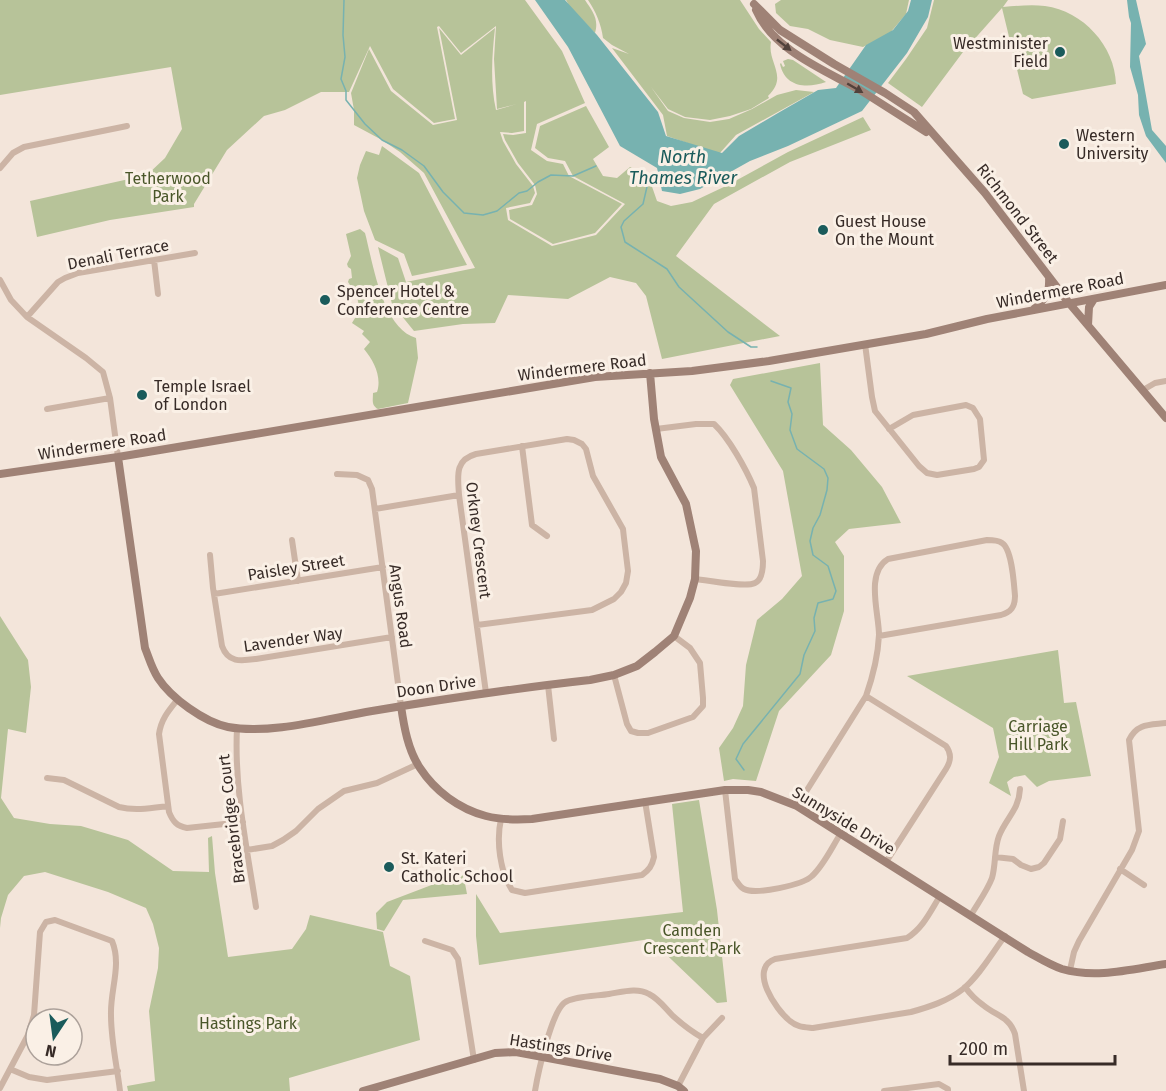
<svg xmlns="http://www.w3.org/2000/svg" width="1166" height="1091" font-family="'Fira Sans',sans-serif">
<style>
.green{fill:#b7c399}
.water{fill:#77b2b0}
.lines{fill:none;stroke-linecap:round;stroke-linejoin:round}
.stream{stroke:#77b2b0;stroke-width:1.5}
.street{stroke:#ccb4a5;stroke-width:6}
.secondary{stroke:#9f8276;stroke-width:8}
.oneway{fill:#51413b}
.poi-dot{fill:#1a5b5b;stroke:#faf0e6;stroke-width:2}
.labels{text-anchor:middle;stroke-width:6;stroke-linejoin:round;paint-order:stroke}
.poi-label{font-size:16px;fill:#372b27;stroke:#faf0e6;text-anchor:start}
.park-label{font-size:16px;fill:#495629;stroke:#faf0e6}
.street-label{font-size:16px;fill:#372b27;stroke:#faf0e6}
.water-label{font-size:18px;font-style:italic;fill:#1a5b5b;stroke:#faf0e6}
</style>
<rect width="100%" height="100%" fill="#f3e5da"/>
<path class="green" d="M0,0H525L562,51L585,103L537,124L531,150L547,161L563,164L569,176L622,204L595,233L553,244L510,219L509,210L532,205L537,194L535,185L518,163L505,140L503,134L513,135L526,133V101L524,102V131L512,133L500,132L503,141L516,164L533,186L535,193L530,203L506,208L508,220L552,246L596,235L625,204L573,176L565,161L548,158L535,148L540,126L586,106L609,147L593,159L603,176L617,178L630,167L649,178L657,201L671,206L692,202L728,185L788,152L863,117L871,130L790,162L714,204L676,256L780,336L662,359L646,296L636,283L610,277L568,299L508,295L495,323L463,324L414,331L392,304L378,247L398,258L406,282L475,268L424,173L400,152L382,140L354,125V110L351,93L369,49L391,91L433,125L457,120L439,28L461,55L495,28C492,55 490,83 496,110L517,104L497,109L494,59L496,26L461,53L439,26L437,27L455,119L434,123L393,89L370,46L349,92H321L285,110L264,116L227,150L194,204V207L110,220L37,237L30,201L147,175L165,158L182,129L171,67L0,95Z
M566,0H585C593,12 599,19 595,33L570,7Z
M588,0H740L759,29L771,42C767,63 789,76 768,96L769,98L751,109L730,116L710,120L685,117L668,109L651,87L668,111L684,118L710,122L729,119L752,109L777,95L796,90L814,92L736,135L719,154L667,136L663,115L612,48L629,54L612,45L603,38C601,24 596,12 588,0Z
M781,0H909L906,14L890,33L863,47L830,40L808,29L790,26L776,13L775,4Z
M934,0H1008L1003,7C1017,6 1031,4 1045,6C1083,11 1115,46 1116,84L1032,99L1023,94L1002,8L963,52L922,107L888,83L906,59L927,28Z
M788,59L793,60L826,82C806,89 785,87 780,64L781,63L783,67L785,66L783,61Z
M382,146L419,173L467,265L412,276L404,254L375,240L364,211L357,178L360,165L366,151L379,155Z
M360,229L365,233C373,263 382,328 416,338L418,358L408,403L378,409C371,405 373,400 373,393L377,392C382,377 374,361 364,349L370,342L362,334L364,331L352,323C363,306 359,298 348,282L349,279L352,278L351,269L348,267L347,264L351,256L346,234Z
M820,363L823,425L851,450L882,487L901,523L849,529L835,542L844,556V611L831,655L779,711L756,781L733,779L724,781L719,748L733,728L743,706L746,665L757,620L782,599L802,576L783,471L730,385L733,379Z
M0,616L28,660L31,687L26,733L8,729L1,798L14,818L50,824L81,826L128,840L173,871L209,872L208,838L212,836L215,873L228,957L292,949L306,929L310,915L383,932L390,966L410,976L420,1040L289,1078L290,1091H128L127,1086L155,1081L149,1011L158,968L159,948L153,924L146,908L108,892L45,872L24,876L8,895L1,918L0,928Z
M1058,650L1064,703L1076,702L1091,776L1049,781L1037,787L1025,775L1014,777L1007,782L1011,796L989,783L999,757L993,728L907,676Z
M699,800L717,910L727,1002L717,1003L650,939L479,965L476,936V894L500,933L683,912L672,804Z
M463,873L467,894L403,900L384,931L377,929L376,913L387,902Z"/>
<path class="water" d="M535,0H565L597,35L658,112L666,136L722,153L739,136L778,113L818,90L836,88L866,45L893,30L908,11L911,0H932L928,17L907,53L862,111L788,146L750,161L700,189L680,194L662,191L657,168L620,146L568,47Z
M1127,0H1136L1146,44L1139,56L1152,130L1166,146V163L1146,136L1139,115L1138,95L1130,67L1131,23L1129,17Z"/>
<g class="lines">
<path class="stream" d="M344,0L343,35L345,57L341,79L346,91V100L365,124L382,140L402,150L424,166L443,192L464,213L483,215L497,211L519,193L527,191L538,182L551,175L573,176L596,166
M649,178L643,204L624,221L621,227L625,242L667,269L679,287L728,332L751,347H757
M744,770L736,759L743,744L800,674L804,655L815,631L814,618L818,603L833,599L836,591L828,566L813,555L810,541L813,528L820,515L827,490L828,478L824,469L797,449L790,430L792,414L788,402L791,388L771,381"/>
<path class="street" d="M0,168L13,153L24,147L127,126
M154,260L158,294
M0,280L11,300L27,317L86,358L103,372L110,398L118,457
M27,317L58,282L65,278L78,273L195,253
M865,344L872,397L875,411L919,466L927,473L937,475L974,469L979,467L984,460L980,419L973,408L966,405L913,415L889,429
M1143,390L1155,383L1166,381
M47,409L110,398
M656,429L696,424H714C729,438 746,469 754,488L763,561C763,568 762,580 755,583C745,588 708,580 695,579
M522,446L532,525L547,536
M337,474L357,475L368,480L372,489L401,706
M375,509L459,495
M292,540L298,581
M210,555L213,588L222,646C228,663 241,661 256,659L392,637
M214,594L383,567
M477,625L592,610L614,599L621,592L626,583L628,571L624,538L623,529L593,476L586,449L582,444L574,440L567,439L476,454C454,460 458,477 459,495L486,693
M614,675L627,724L631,731L638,733H648L693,717L703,706V698L700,663L690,648L674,636
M548,685L554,739
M866,696L946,746C952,754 951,761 946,769L886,862
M178,699C169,710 161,719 159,734L169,812C173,822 177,826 187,828L243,822
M237,728C234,788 247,848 256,907
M47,778L64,780L119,807C135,811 152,808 168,806
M725,790L735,879C738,883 740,887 744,889C756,895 803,885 812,876C824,865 832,847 841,833
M797,806L866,696C873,676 878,656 879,635C879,613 865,573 888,559L987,540C992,540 998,540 1002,543C1012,549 1014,584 1015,596C1015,607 1011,612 1001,615L879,636
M501,819C496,841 500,872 512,890L525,893L642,875C649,870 652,866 654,857L645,801
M247,850L272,846L283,840L296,831L318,809L344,791L377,783L418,764
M995,857L1013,859L1021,865L1031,869L1039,867L1044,863L1060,839L1063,821
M1120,869L1144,885
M940,896C930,912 923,928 907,938L775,959C748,969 776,1010 790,1021C797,1027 804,1027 813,1028L911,1012C929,1007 948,1001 963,989C980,975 992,953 1005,936
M971,915C978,903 987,891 992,878C996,864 994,849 999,836C1006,818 1019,810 1020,789
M425,941L452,950L458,959L474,1060
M1070,970L1074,952L1079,941L1132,850L1139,831L1129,740C1137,723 1150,725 1166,723
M965,987C970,994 976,1000 983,1005C996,1016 1009,1016 1015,1034L1024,1091
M10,1069L29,1077L47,1080L118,1071
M678,1086L703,1038L722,1018
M0,1088L28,1035L34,1015L40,932L46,922L55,920L112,941C122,965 110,990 111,1015C111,1041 117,1066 120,1091
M535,1091C538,1073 551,1014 564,1003C573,996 597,996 609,994C622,992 637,987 649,994C659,999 665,1008 673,1016C683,1025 692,1032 703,1038
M884,1091L939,1084L948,1089V1091"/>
<path class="secondary" d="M754,4L780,30L834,64L885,93L914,112L985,193L1069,303L1166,418
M756,10C773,50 824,70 860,90C882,104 904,118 926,132
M1034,309C1046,298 1050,294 1049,277
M1088,325L1089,307L1094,299
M118,457L145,648C149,658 152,669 158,678C171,698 204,722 228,727C271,735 329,718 372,711C444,699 517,688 590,680L614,675L637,666L655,652L674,636L690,598L695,579L696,551L686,504L661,457L654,419L650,373
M0,474L118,457L595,377L692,371L769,361L926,334L987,319L1166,285
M401,706C404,727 408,750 420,768C435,791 459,809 486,816C501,820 516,820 532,819L725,790H748L761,792L797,806L1028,952C1039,958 1050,965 1062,969C1096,979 1132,969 1166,964
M363,1091L495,1053L516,1052L660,1079L678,1086L684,1091"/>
</g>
<defs><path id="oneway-solid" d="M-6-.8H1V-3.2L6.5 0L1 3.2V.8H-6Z" transform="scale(1.5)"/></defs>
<g class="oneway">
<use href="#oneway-solid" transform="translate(784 45) rotate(38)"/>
<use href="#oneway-solid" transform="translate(855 88) rotate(30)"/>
</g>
<g class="poi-dot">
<circle cx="1060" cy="52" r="6"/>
<circle cx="1064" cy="144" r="6"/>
<circle cx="823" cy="230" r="6"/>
<circle cx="325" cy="300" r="6"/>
<circle cx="142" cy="395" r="6"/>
<circle cx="389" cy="867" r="6"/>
</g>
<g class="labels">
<g class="poi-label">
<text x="1048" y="49" text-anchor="end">Westminister<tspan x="1048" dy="18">Field</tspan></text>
<text x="1076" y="141">Western<tspan x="1076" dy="18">University</tspan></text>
<text x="835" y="227">Guest House<tspan x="835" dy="18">On the Mount</tspan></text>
<text x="337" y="297">Spencer Hotel &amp;<tspan x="337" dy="18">Conference Centre</tspan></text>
<text x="154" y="392">Temple Israel<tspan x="154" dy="18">of London</tspan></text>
<text x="401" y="864">St. Kateri<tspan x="401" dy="18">Catholic School</tspan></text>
</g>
<g class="park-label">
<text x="168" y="184">Tetherwood<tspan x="168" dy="18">Park</tspan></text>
<text x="1038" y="732">Carriage<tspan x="1038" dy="18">Hill Park</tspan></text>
<text x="692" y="936">Camden<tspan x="692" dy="18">Crescent Park</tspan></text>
<text x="248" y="1029">Hastings Park</text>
</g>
<g class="street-label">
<text transform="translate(1018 213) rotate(52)" y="6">Richmond Street</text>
<text transform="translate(118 254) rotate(-11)" y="6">Denali Terrace</text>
<text transform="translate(1060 290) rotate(-11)" y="6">Windermere Road</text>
<text transform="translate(582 367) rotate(-7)" y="6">Windermere Road</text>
<text transform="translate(102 444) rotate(-9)" y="6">Windermere Road</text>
<text transform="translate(479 540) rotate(83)" y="6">Orkney Crescent</text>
<text transform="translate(296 567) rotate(-9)" y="6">Paisley Street</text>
<text transform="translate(401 606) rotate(82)" y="6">Angus Road</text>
<text transform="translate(293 639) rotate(-8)" y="6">Lavender Way</text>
<text transform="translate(436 686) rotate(-8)" y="6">Doon Drive</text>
<text transform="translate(231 819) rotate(-97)" y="6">Bracebridge Court</text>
<text transform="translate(844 820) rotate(31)" y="6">Sunnyside Drive</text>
<text transform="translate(561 1047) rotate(9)" y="6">Hastings Drive</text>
</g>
<g class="water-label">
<text x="683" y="163">North<tspan x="683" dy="21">Thames River</tspan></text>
</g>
</g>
<g transform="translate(54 1037) rotate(193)"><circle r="28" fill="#faf0e6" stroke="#aca19a" stroke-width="1.5"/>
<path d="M0-4.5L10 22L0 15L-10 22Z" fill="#1a5b5b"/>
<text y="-9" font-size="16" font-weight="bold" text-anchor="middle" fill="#372b27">N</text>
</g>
<path d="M950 1055v9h165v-9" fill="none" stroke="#372b27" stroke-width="3"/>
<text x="959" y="1055" font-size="18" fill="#372b27" stroke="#faf0e6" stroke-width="4.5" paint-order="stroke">200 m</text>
</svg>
